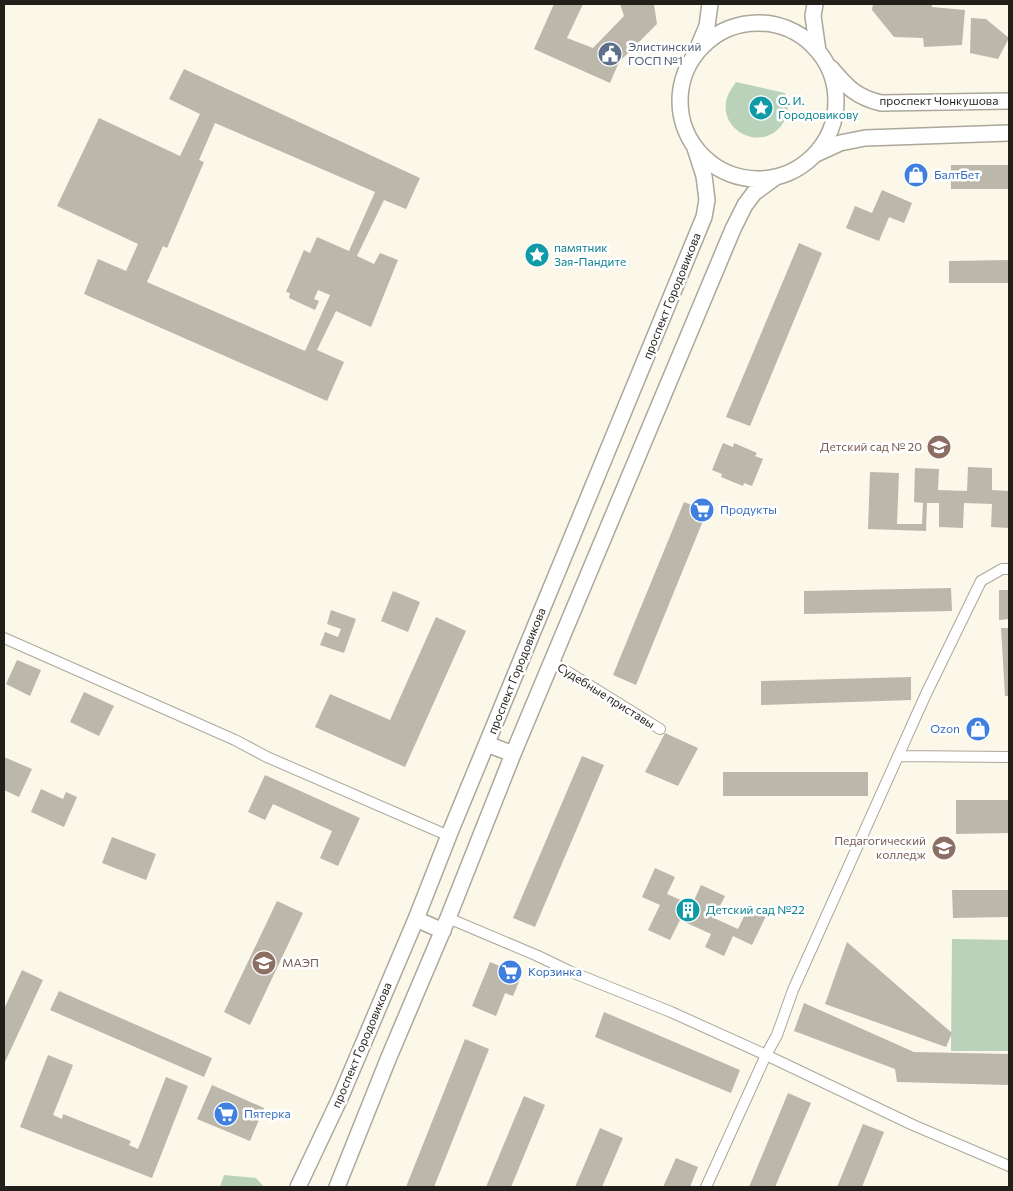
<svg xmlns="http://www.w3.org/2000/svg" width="1013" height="1191" font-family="Commissioner,sans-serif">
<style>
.green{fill:#bad1ba}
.building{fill:#bbb7aa;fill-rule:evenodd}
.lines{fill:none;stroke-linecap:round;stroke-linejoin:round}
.street-casing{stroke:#aba79a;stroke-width:12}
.secondary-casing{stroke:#aba79a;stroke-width:18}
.street{stroke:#fff;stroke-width:10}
.secondary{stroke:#fff;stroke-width:15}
.labels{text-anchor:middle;stroke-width:5;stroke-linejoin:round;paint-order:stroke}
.service-label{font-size:12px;fill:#4e5e75;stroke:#fff;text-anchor:start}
.culture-label{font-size:12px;fill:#0d838f;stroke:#fff;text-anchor:start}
.street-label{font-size:12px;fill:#201f1a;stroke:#fff}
.shop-label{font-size:12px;fill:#366cbe;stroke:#fff;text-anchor:start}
.education-label{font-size:12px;fill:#785e54;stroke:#fff;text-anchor:end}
</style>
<rect width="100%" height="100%" fill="#fbf7e9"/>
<path class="green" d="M736,82L785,93C789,104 789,116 781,126C759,153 715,128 728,95C730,91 733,86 736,82Z
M952,939L1009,940V1051H951Z
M224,1175L256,1178L264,1187H220Z"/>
<path class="building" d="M554,4H583L567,38L593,48L624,16L620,4H654L657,24L619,62L610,83L534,49Z
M873,4H932V7L965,10L962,45L924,47L923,38L894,37L872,10Z
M971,18L986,19L1009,38L998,59L970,53Z
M184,69L420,178L406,209L384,200L357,256L374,264L380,253L398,260L371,327L336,311L317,350L344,362L327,401L84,294L98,259L126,271L138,244L57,206L99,118L180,156L200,114L169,99ZM215,123L375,192L349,251L317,237L310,253L304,250L286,292L290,293L289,298L315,310L319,301L314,299L318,290L330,295L305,351L147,282L163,246L167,248L204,162L199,160Z
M951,165H1009V189H951Z
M912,166L925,172L920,184L907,179Z
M882,190L912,203L904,223L889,217L879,241L846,228L855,206L872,213Z
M799,243L822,253L750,426L726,417Z
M1009,260V283H949V261Z
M723,443L733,447L734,443L757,453L755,456L763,459L752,486L744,483L743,486L721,477L722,474L712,470Z
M968,467L992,468V490L1009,491V528L991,527L992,504L964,503L963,528L939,527V503H927L926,531L868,529L870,472L899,473L897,524H922L923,503L914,502L915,468L939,469L938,490L967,491Z
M684,502L707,511L636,685L613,675Z
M951,588L952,611L804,614V591Z
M999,590H1009V619L999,620Z
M393,591L420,602L408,632L381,621Z
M331,610L356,619L344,653L320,645L325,632L338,637L341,629L327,624Z
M436,617L466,631L405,767L315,727L330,694L390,720Z
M1001,628H1009V696H1005Z
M17,660L41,670L30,696L6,684Z
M911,677V700L761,705V681Z
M84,692L114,706L99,736L70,722Z
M665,733L698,748L678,786L645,772Z
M582,756L604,765L535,927L513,918Z
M4,757L32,769L19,797L4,790Z
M723,772H868V796H723Z
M265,775L360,818L338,866L320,858L332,831L273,804L265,820L248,812Z
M41,789L63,799L66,792L77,797L64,827L31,812Z
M956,800H1009V833L956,834Z
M112,837L156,854L146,880L102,863Z
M655,868L675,877L667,894L692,905L701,885L725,896L714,918L738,929L749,906L767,914L752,945L733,936L724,956L705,947L711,934L680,920L670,940L648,930L660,905L642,897Z
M952,890H1009V917L953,918Z
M277,901L303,913L250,1025L224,1012Z
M847,942L952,1033L946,1047L825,1004Z
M490,962L522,975L513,996L505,993L496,1016L472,1006Z
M22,970L43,980L4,1064V1009Z
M59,991L212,1058L204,1077L50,1010Z
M804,1003L914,1052L1009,1054V1085L897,1082L895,1069L794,1031Z
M604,1012L740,1070L731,1093L595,1037Z
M465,1039L489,1049L434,1187H406Z
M48,1055L73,1065L53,1115L62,1119L63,1114L131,1141L129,1145L138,1149L166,1077L188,1086L152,1178L20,1127Z
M212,1085L264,1108L250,1141L197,1119Z
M788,1093L811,1103L775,1187H749Z
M524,1096L545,1105L511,1187H486Z
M863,1124L884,1132L862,1187H837Z
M600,1128L623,1138L602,1187H575Z
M676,1158L698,1167L690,1187H663Z"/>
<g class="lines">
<defs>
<path id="street" d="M4,638L235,740L267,757L449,836
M552,662L660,729
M898,756L1009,757
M448,918L538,956L569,971L671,1012L766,1055L913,1125L1009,1166
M706,1187L766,1055L777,1035L793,990L926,694L981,581L1002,569H1009"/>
<path id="secondary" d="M815,4L813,16L818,51
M680 101a78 78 0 1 1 156 0a78 78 0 1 1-156 0Z
M697,50L707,26L710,4
M831,68C847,87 856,97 881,103L1009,101
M816,154L840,143L865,138L1009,133
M487,744L513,754
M416,919L443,931
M298,1187L341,1096L416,919L451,830L704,217L707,200L704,176L695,148
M337,1187L389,1057L448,918L513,754L733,229L745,205L754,193L776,177"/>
</defs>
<use href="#street" class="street-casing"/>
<use href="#secondary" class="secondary-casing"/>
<use href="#street" class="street"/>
<use href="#secondary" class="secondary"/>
</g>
<defs>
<symbol id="civic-disc" viewBox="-11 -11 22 22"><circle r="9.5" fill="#5c6f8a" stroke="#fff"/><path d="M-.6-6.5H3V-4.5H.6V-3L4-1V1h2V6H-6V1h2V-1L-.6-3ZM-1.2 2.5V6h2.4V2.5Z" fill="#fff"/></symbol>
<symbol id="sight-disc" viewBox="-11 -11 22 22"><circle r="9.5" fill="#0f9aa8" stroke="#fff"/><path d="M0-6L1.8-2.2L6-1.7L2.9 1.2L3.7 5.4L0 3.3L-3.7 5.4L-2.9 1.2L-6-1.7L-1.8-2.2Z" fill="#fff"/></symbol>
<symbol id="shop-disc" viewBox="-11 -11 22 22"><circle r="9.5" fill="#3f7fe0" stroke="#fff"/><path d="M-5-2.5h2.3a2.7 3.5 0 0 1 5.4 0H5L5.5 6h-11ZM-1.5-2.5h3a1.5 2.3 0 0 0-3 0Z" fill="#fff"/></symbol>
<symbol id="school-disc" viewBox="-11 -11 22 22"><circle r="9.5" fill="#8d6e63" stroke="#fff"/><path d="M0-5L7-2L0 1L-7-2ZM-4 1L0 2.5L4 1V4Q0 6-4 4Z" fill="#fff"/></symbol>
<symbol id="supermarket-disc" viewBox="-11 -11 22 22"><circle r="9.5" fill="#3f7fe0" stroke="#fff"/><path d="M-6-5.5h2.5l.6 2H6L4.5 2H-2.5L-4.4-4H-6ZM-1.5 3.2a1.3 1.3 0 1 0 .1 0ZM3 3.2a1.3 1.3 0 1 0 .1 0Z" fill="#fff"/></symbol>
<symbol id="university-disc" viewBox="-11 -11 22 22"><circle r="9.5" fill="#8d6e63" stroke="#fff"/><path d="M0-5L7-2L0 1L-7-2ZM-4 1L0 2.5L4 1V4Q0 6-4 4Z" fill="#fff"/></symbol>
<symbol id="building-disc" viewBox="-11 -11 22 22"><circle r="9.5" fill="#0f9aa8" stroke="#fff"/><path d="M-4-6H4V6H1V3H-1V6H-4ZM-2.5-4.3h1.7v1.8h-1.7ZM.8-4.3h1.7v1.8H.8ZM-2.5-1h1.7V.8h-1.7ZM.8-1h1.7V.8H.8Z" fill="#fff"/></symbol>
</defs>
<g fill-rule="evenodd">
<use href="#civic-disc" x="596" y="40" width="28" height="28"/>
<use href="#sight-disc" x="747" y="94" width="28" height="28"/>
<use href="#shop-disc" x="902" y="161" width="28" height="28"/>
<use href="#sight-disc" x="523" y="241" width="28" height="28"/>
<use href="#school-disc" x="925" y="433" width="28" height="28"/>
<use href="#supermarket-disc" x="688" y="496" width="28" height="28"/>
<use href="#shop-disc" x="964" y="715" width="28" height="28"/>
<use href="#university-disc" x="930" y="834" width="28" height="28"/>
<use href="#building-disc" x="674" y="896" width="28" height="28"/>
<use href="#school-disc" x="250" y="949" width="28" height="28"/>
<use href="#supermarket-disc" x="496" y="958" width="28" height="28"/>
<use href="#supermarket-disc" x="212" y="1100" width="28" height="28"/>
</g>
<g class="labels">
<g class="service-label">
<text x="628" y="51">Элистинский<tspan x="628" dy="14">ГОСП №1</tspan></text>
</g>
<g class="culture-label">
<text x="778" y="105">О. И.<tspan x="778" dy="14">Городовикову</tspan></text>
<text x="554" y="252">памятник<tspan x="554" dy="14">Зая-Пандите</tspan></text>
<text x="706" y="914">Детский сад №22</text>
</g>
<g class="street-label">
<text x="939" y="105">проспект Чонкушова</text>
<text transform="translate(672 296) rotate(-68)" y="4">проспект Городовикова</text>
<text transform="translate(517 671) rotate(-68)" y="4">проспект Городовикова</text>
<text transform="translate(606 696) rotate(32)" y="4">Судебные приставы</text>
<text transform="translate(362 1045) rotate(-67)" y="4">проспект Городовикова</text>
</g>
<g class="shop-label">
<text x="934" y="179">БалтБет</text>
<text x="720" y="514">Продукты</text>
<text x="960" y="733" text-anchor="end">Ozon</text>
<text x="528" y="976">Корзинка</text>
<text x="244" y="1118">Пятерка</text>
</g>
<g class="education-label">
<text x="922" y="451">Детский сад № 20</text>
<text x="926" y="845">Педагогический<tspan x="926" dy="14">колледж</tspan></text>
<text x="282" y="967" text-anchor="start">МАЭП</text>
</g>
</g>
<rect width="1013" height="1191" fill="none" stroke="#201f1a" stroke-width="10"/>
</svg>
